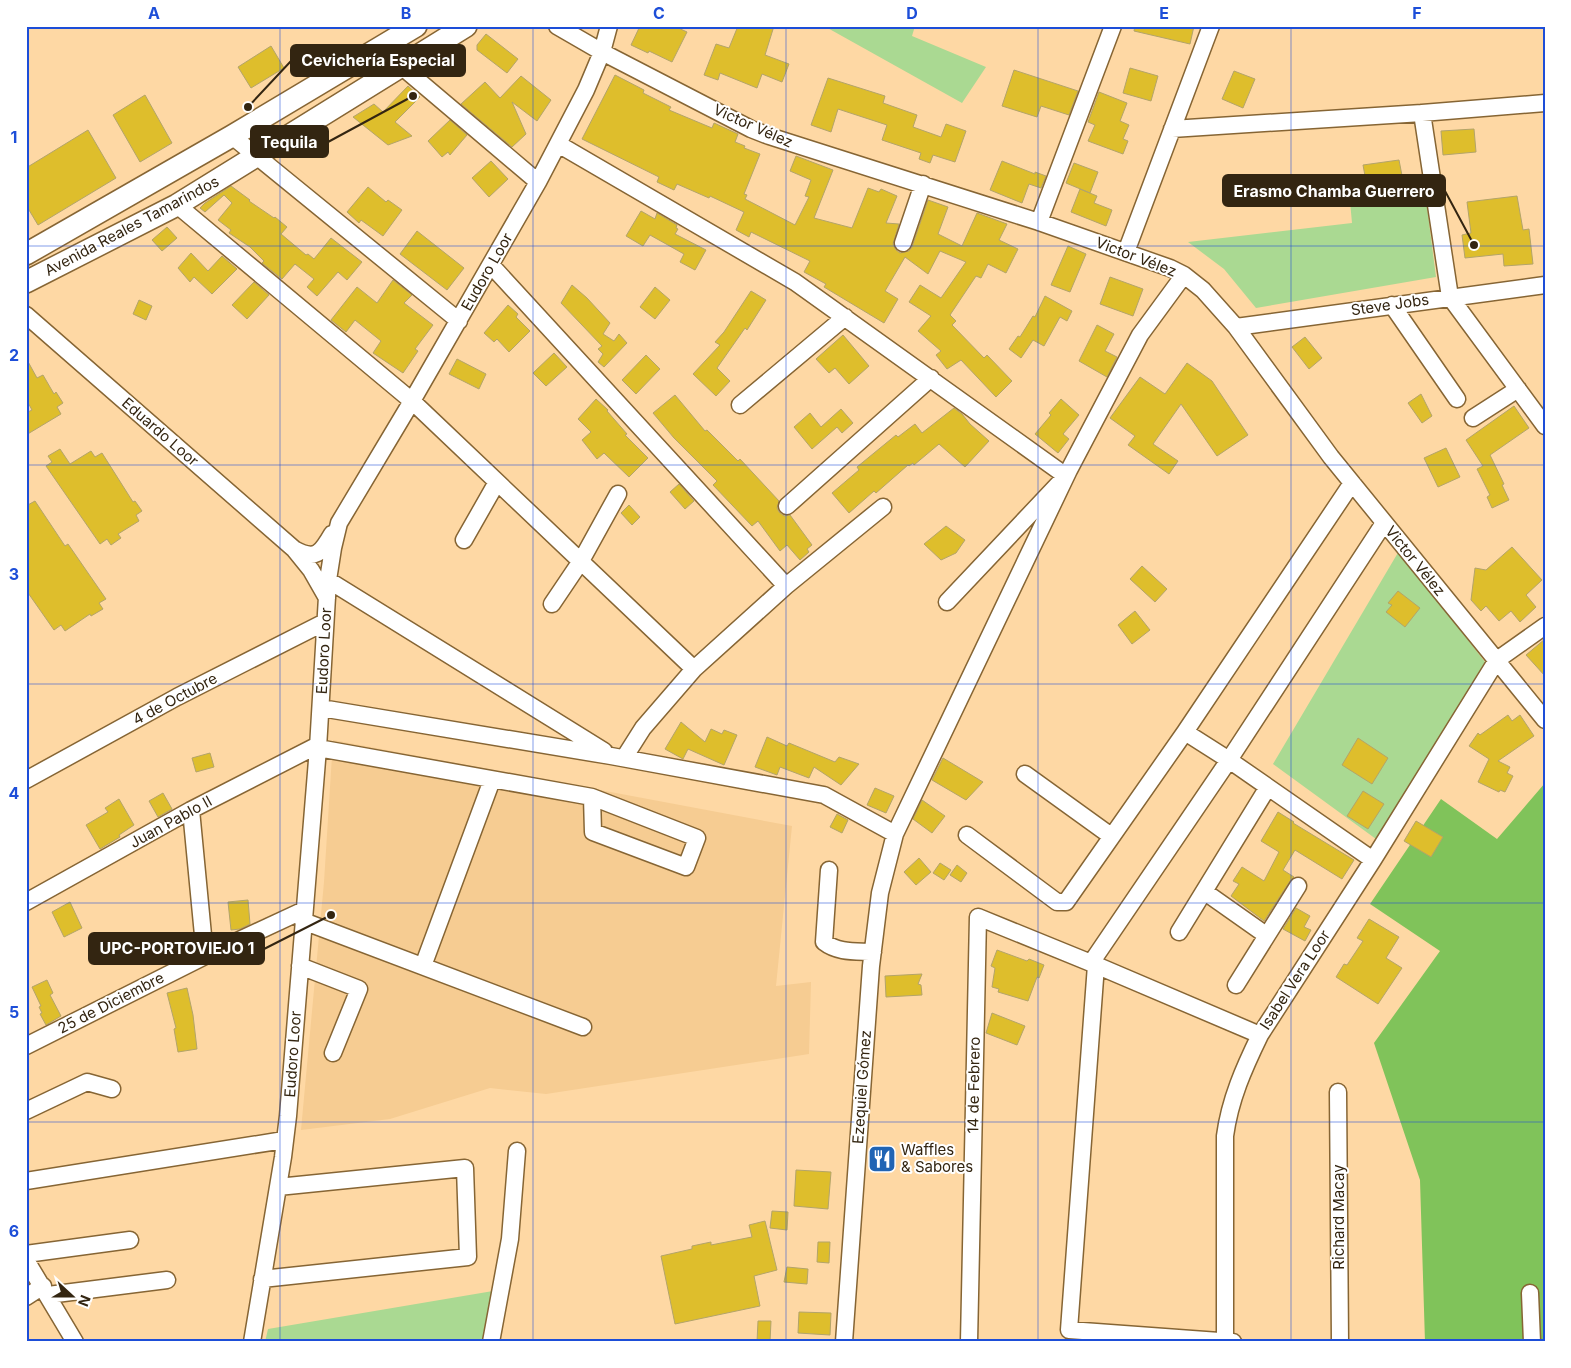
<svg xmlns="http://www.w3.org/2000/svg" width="1571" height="1368" font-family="Inter,sans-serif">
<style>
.built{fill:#f6cc92}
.green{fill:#aad992}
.forest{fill:#80c35a}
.building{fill:#debe2c;stroke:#b3a46a}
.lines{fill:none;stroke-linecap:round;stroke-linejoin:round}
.minor-casing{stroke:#866534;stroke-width:19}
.major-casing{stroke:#866534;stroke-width:24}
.minor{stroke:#fff;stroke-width:16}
.major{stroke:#fff;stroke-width:21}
.grid{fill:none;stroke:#1d4ed8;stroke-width:1;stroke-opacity:0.55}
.labels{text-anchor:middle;stroke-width:4;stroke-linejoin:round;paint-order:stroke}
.street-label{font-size:15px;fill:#332511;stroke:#fff}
.poi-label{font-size:15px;fill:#332511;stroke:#fff;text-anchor:start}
.leader{fill:none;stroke:#332511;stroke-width:2}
.callout-dot{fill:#332511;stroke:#fff;stroke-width:2}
.callout{fill:#332511;stroke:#332511;stroke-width:2}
.callout-label{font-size:16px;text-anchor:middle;font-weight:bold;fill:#fff}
.neatline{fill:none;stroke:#1d4ed8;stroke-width:2}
.grid-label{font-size:16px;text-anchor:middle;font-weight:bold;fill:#1d4ed8}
</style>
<rect width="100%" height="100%" fill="#fed8a4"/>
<path class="built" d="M333,740L792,826L776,986L811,982L809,1054L546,1094L490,1088L390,1119L301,1130L324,882Z"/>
<path class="green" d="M824,26H915L912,36L986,67L962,103Z
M1425,191L1436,277L1256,308L1224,269L1188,242L1352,223L1350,201Z
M1399,551L1485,662L1376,839L1273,764Z
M493,1291L484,1342H265L268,1329Z"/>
<path class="forest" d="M1545,783V1342H1425L1420,1180L1374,1043L1440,951L1370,904L1441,799L1497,839Z"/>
<path class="building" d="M640,26H674L687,32L672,62L649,51L648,53L631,45Z
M738,26H774L765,55L789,64L782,82L762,74L757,88L720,73L718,80L704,75L716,44L729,48Z
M1135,26H1194L1190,44L1134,31Z
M486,34L518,59L507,73L477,50V45Z
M271,46L284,68L251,88L238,67Z
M1130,68L1158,76L1151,101L1123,93Z
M1014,70L1078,91L1069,115L1041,106L1037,117L1002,106Z
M1234,71L1255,79L1243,108L1222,99Z
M615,75L644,90L643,93L671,107L669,110L712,128L714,123L738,134L735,142L745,146L744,148L760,154L744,194L747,195L745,199L795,225L809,197L805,196L811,180L790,171L796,156L833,170L814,218L852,228L868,188L879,192L881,189L897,196L886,223L899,224L893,244L896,250L900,253L909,251L912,247L928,200L948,207L938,234L962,246L977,213L1007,224L999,240L1018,249L1006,273L988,264L981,278L976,276L950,315L956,321L952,325L984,358L987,355L1012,381L996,397L961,360L947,369L936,355L941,351L918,331L931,316L909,302L920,285L941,298L966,262L940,251L928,274L905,257L885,291L898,299L884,323L824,287L826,284L804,272L810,261L751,232L749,237L736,230L744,212L710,196L709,198L677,184L674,190L657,182L659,177L582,139Z
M521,76L551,100L537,121L512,102L526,134L512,147L461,104L485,82L500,98Z
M828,78L885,96L883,103L917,115L913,127L941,137L946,124L966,131L955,162L933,155L930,163L919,159L921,153L882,140L887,125L838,109L831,132L811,125Z
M408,86L420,97L395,122L412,136L388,145L353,117L374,104L383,112Z
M1099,92L1127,103L1120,121L1129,125L1123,139L1128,141L1123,154L1088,141L1095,125L1088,122Z
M145,95L172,143L140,162L113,115Z
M450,120L467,135L450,155L448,152L442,157L428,141Z
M1474,129L1476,152L1443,155L1441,131Z
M88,130L116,178L38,225L26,205V168Z
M1399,160L1404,186L1368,192L1363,165Z
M491,161L508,179L489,197L472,178Z
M1002,161L1035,174V172L1046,176L1041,188L1029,184L1022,203L990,190Z
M1074,163L1098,172L1090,193L1066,183Z
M231,186L250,200L249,201L274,218L275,217L287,227L281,234L306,255L308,254L314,259L331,238L362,262L347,280L338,272L317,296L307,287L314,279L295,264L282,279L262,263L264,261L250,247L229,233L231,230L218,220L232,203L224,195L205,212L200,208L205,203Z
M368,187L386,202L388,200L402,210L383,236L361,220L359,223L347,212Z
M1080,189L1097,196L1094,203L1112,210L1106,226L1071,212Z
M1517,196L1523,230L1529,229L1533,264L1504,266L1503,254L1465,258L1462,235L1471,233L1467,202Z
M641,211L655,219L657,213L677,225L676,228L678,229L675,234L706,250L695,270L680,262L684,254L650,235L643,246L626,236Z
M167,227L177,238L162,251L152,240Z
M417,231L464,268L447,290L400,254Z
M1068,246L1086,254L1070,292L1051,285Z
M191,253L208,271L222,256L237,269L212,294L194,277L190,282L178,268Z
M1110,277L1143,289L1133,316L1100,304Z
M393,280L412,295L404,303L433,325L415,349L418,351L403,373L373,353L381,341L355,320L346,332L331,320L357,287L377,303Z
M254,282L269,295L247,319L232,305Z
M572,285L587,298L610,323L603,334L614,341L619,334L627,343L604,367L598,362L603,354L598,349L602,346L561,303Z
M655,287L670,300L655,319L640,307Z
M751,291L766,300L747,330L745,328L717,368L730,381L716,396L693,374L720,345L715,342L724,332Z
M1045,296L1072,311L1067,321L1060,317L1044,346L1033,340L1021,358L1009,349L1018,336L1020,337L1033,316L1035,317Z
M139,300L152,306L146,320L133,314Z
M508,305L518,314L516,317L530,331L509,352L497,339L494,342L484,333Z
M1097,325L1114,334L1105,351L1117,357L1107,377L1079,361Z
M843,335L869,366L849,384L835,368L829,373L816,359Z
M1305,337L1322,358L1309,369L1292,347Z
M554,353L567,367L546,386L533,373Z
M646,355L660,369L636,394L622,380Z
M26,358L37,378L43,375L54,394L56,392L63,403L57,407L61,414L26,435V413L32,410L26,399Z
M457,359L486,374L479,389L449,374Z
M1187,363L1212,381L1248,435L1217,456L1181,404L1153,444L1178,461L1169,474L1128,445L1135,436L1110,418L1140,377L1165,394Z
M1421,394L1432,416L1422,423L1408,403Z
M675,395L705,431L707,430L738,461L740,459L779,501L777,508L779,512L784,516L790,515L812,545L807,549L809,552L800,560L787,545L780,551L758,521L752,526L713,485L717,481L674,438L653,413Z
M596,399L608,410L607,411L627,434L625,435L648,458L629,477L604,453L597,459L582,440L591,432L578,419Z
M1061,399L1079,415L1063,434L1069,439L1058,453L1035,434L1051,415L1049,413Z
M1514,406L1529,428L1490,455L1504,484L1502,485L1509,500L1492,508L1487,497L1490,495L1477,469L1483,466L1466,440Z
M954,408L962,414L970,424L989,441L965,467L939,444L914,465L913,463L909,466L908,465L876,493L874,491L849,513L832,493L859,470L857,467L896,435L898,437L915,424L922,433Z
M841,409L853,423L842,433L837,427L812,449L794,427L810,413L821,427Z
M1446,448L1460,477L1438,487L1424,458Z
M60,449L70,464L91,451L95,457L102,453L133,502L135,501L142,511L136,515L139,521L118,534L121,538L111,545L107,539L100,544L46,466L52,462L48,456Z
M679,484L694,501L685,509L670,492Z
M35,501L65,546L68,544L106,599L99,603L103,609L91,616L90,614L65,631L61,625L54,630L26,590V506Z
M629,505L640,517L632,525L621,513Z
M946,526L965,540L956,553L941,560L924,544Z
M1512,547L1542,580L1526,595L1536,607L1520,622L1511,611L1499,621L1486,606L1481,611L1471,600L1475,568L1486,570Z
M1142,566L1167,589L1155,602L1130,579Z
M1398,591L1420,608L1405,627L1386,612L1392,605L1388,603Z
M1135,611L1150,630L1132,644L1118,625Z
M1545,639V676L1526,655Z
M1508,715L1512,721L1520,715L1534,736L1498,761L1510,767L1507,773L1513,776L1505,792L1500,790L1499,792L1478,782L1489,759L1469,746L1478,733L1480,735Z
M681,722L705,742L711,729L722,734L724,730L737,735L724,765L688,749L683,759L665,749Z
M767,737L787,746L789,743L835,762L839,757L859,764L841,785L814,767L809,778L780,767L777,775L755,767Z
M1358,738L1388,758L1372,784L1342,765Z
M210,753L214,767L196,772L192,758Z
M943,758L983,782L966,800L932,780Z
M875,788L894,796L886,813L867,805Z
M1363,791L1384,804L1368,829L1347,816Z
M163,793L172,809L158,817L149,801Z
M119,799L134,825L119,835L120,837L100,849L86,825L108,812L105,808Z
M922,800L945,816L932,833L913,819Z
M1278,812L1294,822L1293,823L1354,860L1342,879L1295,850L1283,870L1294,877L1290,881L1264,921L1231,896L1239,884L1233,881L1242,867L1264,881L1279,852L1261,841Z
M837,814L848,820L842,833L830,827Z
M1416,821L1443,837L1431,857L1404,841Z
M919,858L931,872L916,885L904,872Z
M940,863L951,870L944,880L933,873Z
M957,865L967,873L961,882L950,875Z
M248,900L250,924L240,929L231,930L228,902Z
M70,902L82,928L64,937L52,912Z
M1296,908L1310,916L1304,927L1311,930L1305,941L1283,929Z
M1369,919L1399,937L1386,958L1402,968L1378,1004L1336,977L1344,964L1347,965L1363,941L1357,938Z
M997,950L1027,961L1029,959L1044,965L1039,978L1037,977L1028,1001L998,992L999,989L992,987L995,968L991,966Z
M922,974L918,984L921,985L922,995L886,997L885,976Z
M47,980L53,993L50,995L61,1016L46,1025L40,1014L42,1013L39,1007L41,1006L32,987Z
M187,988L193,1015L197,1049L178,1052L174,1029L176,1028L167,993Z
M992,1013L1025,1026L1017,1045L986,1033Z
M796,1170L831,1172L828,1209L794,1206Z
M772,1211L788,1212L787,1230L770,1228Z
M765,1221L777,1270L754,1276L760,1306L675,1324L661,1256L692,1249V1246L711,1242V1245L752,1237L749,1225Z
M818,1242H830L829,1263L817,1262Z
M787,1267L808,1269L807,1284L784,1282Z
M799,1312L831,1313L830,1335L798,1333Z
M758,1321H771L770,1342H757Z"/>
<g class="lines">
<defs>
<path id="minor" d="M557,26L602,52L751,129L769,136L1039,222L1170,268L1184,275L1203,290L1236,327L1331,457L1545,720
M401,66L538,182
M1422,113L1450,297L1545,426
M1172,129L1422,113L1545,103
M232,136L459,321
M558,144L795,282L1066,476L947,602
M177,205L412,401L694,669L643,728L624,758
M1039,222L1113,26
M903,243L923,184
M1126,252L1211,26
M491,265L786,586
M1392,305L1457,399
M26,315L294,549L311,570L327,598
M1236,327L1545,285
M740,405L845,317
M1473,418L1518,389
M787,506L931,378
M464,540L497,482
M294,549C316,561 321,553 332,534
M328,580L604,751
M552,604L581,561L618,494
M690,665L694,669L786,586L883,507
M321,708L611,756L824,795L895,834
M1185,732L1229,760L1373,860
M318,748L592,797L697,838L686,867L593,832L592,797
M1025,774L1111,836
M26,780L177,697L325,622
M191,810L205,956
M967,835L1057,902H1066L1185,732L1352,483
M829,870L824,942C838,953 856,951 873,952
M1205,892L1266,935
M26,902L191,810L318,745
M303,921L583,1027
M1179,932L1268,787
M300,966L359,989L333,1053
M423,966L492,780
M1236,985L1298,886
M26,1046L205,956L304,910
M1338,1092L1340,1342
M26,1111L87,1082L112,1089
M26,1181L284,1140
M26,1254L130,1240
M26,1260L75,1342
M262,1279L468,1257L465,1168L278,1187
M1530,1293L1532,1342
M48,1295L167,1280
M26,1297L43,1286
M252,1342L283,1157L288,1116L318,748L328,580L333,548L339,523L412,401L538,182L586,90L602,52L609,26
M491,1342L510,1239L517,1151
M844,1342L871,966L880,893L895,834L1069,470L1140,335L1184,275
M969,1342L978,917L1091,963L1260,1035
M1225,1342V1136C1230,1099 1244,1068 1260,1035L1373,860L1497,660L1545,626
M1233,1342L1069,1330L1096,965L1091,963L1229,760L1384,523"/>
<path id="major" d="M26,254L232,136L416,26
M26,282L177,205L466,26"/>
</defs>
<use href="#minor" class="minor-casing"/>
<use href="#major" class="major-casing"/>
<use href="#minor" class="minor"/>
<use href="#major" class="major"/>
</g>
<path class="grid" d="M280,26V1342M533,26V1342M786,26V1342M1038,26V1342M1291,26V1342M26,246H1545M26,465H1545M26,684H1545M26,903H1545M26,1122H1545"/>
<defs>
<symbol id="restaurant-square" viewBox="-11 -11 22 22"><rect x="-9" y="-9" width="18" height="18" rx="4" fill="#2064b4" stroke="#fff"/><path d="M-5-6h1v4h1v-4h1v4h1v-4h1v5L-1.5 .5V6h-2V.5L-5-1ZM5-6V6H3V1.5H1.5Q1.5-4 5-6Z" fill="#fff"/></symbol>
</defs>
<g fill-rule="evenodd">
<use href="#restaurant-square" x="866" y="1143" width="32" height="32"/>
</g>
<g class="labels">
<g class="street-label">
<text transform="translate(753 126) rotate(24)" y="5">Victor Vélez</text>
<text transform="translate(132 226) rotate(-28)" y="5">Avenida Reales Tamarindos</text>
<text transform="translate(1136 257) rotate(21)" y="5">Victor Vélez</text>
<text transform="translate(487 272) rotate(-60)" y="5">Eudoro Loor</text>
<text transform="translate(1390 305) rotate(-8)" y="5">Steve Jobs</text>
<text transform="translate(160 432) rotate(41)" y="5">Eduardo Loor</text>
<text transform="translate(1415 561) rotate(51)" y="5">Victor Vélez</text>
<text transform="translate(324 651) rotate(-87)" y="5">Eudoro Loor</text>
<text transform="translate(175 699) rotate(-28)" y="5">4 de Octubre</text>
<text transform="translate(171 822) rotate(-29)" y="5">Juan Pablo II</text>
<text transform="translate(1295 980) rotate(-57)" y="5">Isabel Vera Loor</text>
<text transform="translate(111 1003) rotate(-27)" y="5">25 de Diciembre</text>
<text transform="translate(293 1054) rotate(-86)" y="5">Eudoro Loor</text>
<text transform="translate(974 1085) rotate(-89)" y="5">14 de Febrero</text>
<text transform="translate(862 1087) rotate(-86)" y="5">Ezequiel Gómez</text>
<text transform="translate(1339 1217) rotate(-90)" y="5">Richard Macay</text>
</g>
<g class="poi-label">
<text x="901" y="1155">Waffles<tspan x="901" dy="17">&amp; Sabores</tspan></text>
</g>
</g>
<path class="leader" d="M248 107L291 61M413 96L328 142M1474 245L1445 191M331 915L264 949"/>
<g class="callout-dot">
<circle cx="248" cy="107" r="5"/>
<circle cx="413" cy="96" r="5"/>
<circle cx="1474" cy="245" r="5"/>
<circle cx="331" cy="915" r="5"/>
</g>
<g class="callout">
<rect x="291" y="45" width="174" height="31" rx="5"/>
<rect x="251" y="126" width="77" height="31" rx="5"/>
<rect x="1223" y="175" width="222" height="31" rx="5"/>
<rect x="89" y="933" width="175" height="31" rx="5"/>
</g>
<g class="callout-label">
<text x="378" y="66">Cevichería Especial</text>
<text x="289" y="148">Tequila</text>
<text x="1334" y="197">Erasmo Chamba Guerrero</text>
<text x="177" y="954">UPC-PORTOVIEJO 1</text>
</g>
<rect width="1571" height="1368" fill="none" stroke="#ffffff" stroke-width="55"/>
<g transform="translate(72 1296) rotate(111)" stroke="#ffffff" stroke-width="4" paint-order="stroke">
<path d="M0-4L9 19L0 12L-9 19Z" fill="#332511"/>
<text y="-8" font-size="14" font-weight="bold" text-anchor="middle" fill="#332511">N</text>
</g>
<rect x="28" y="28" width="1516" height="1312" class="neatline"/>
<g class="grid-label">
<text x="154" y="19">A</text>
<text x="406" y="19">B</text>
<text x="659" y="19">C</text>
<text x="912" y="19">D</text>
<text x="1164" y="19">E</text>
<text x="1417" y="19">F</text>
<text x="14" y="143">1</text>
<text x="14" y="361">2</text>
<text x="14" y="580">3</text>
<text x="14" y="799">4</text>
<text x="14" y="1018">5</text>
<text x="14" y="1237">6</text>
</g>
</svg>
